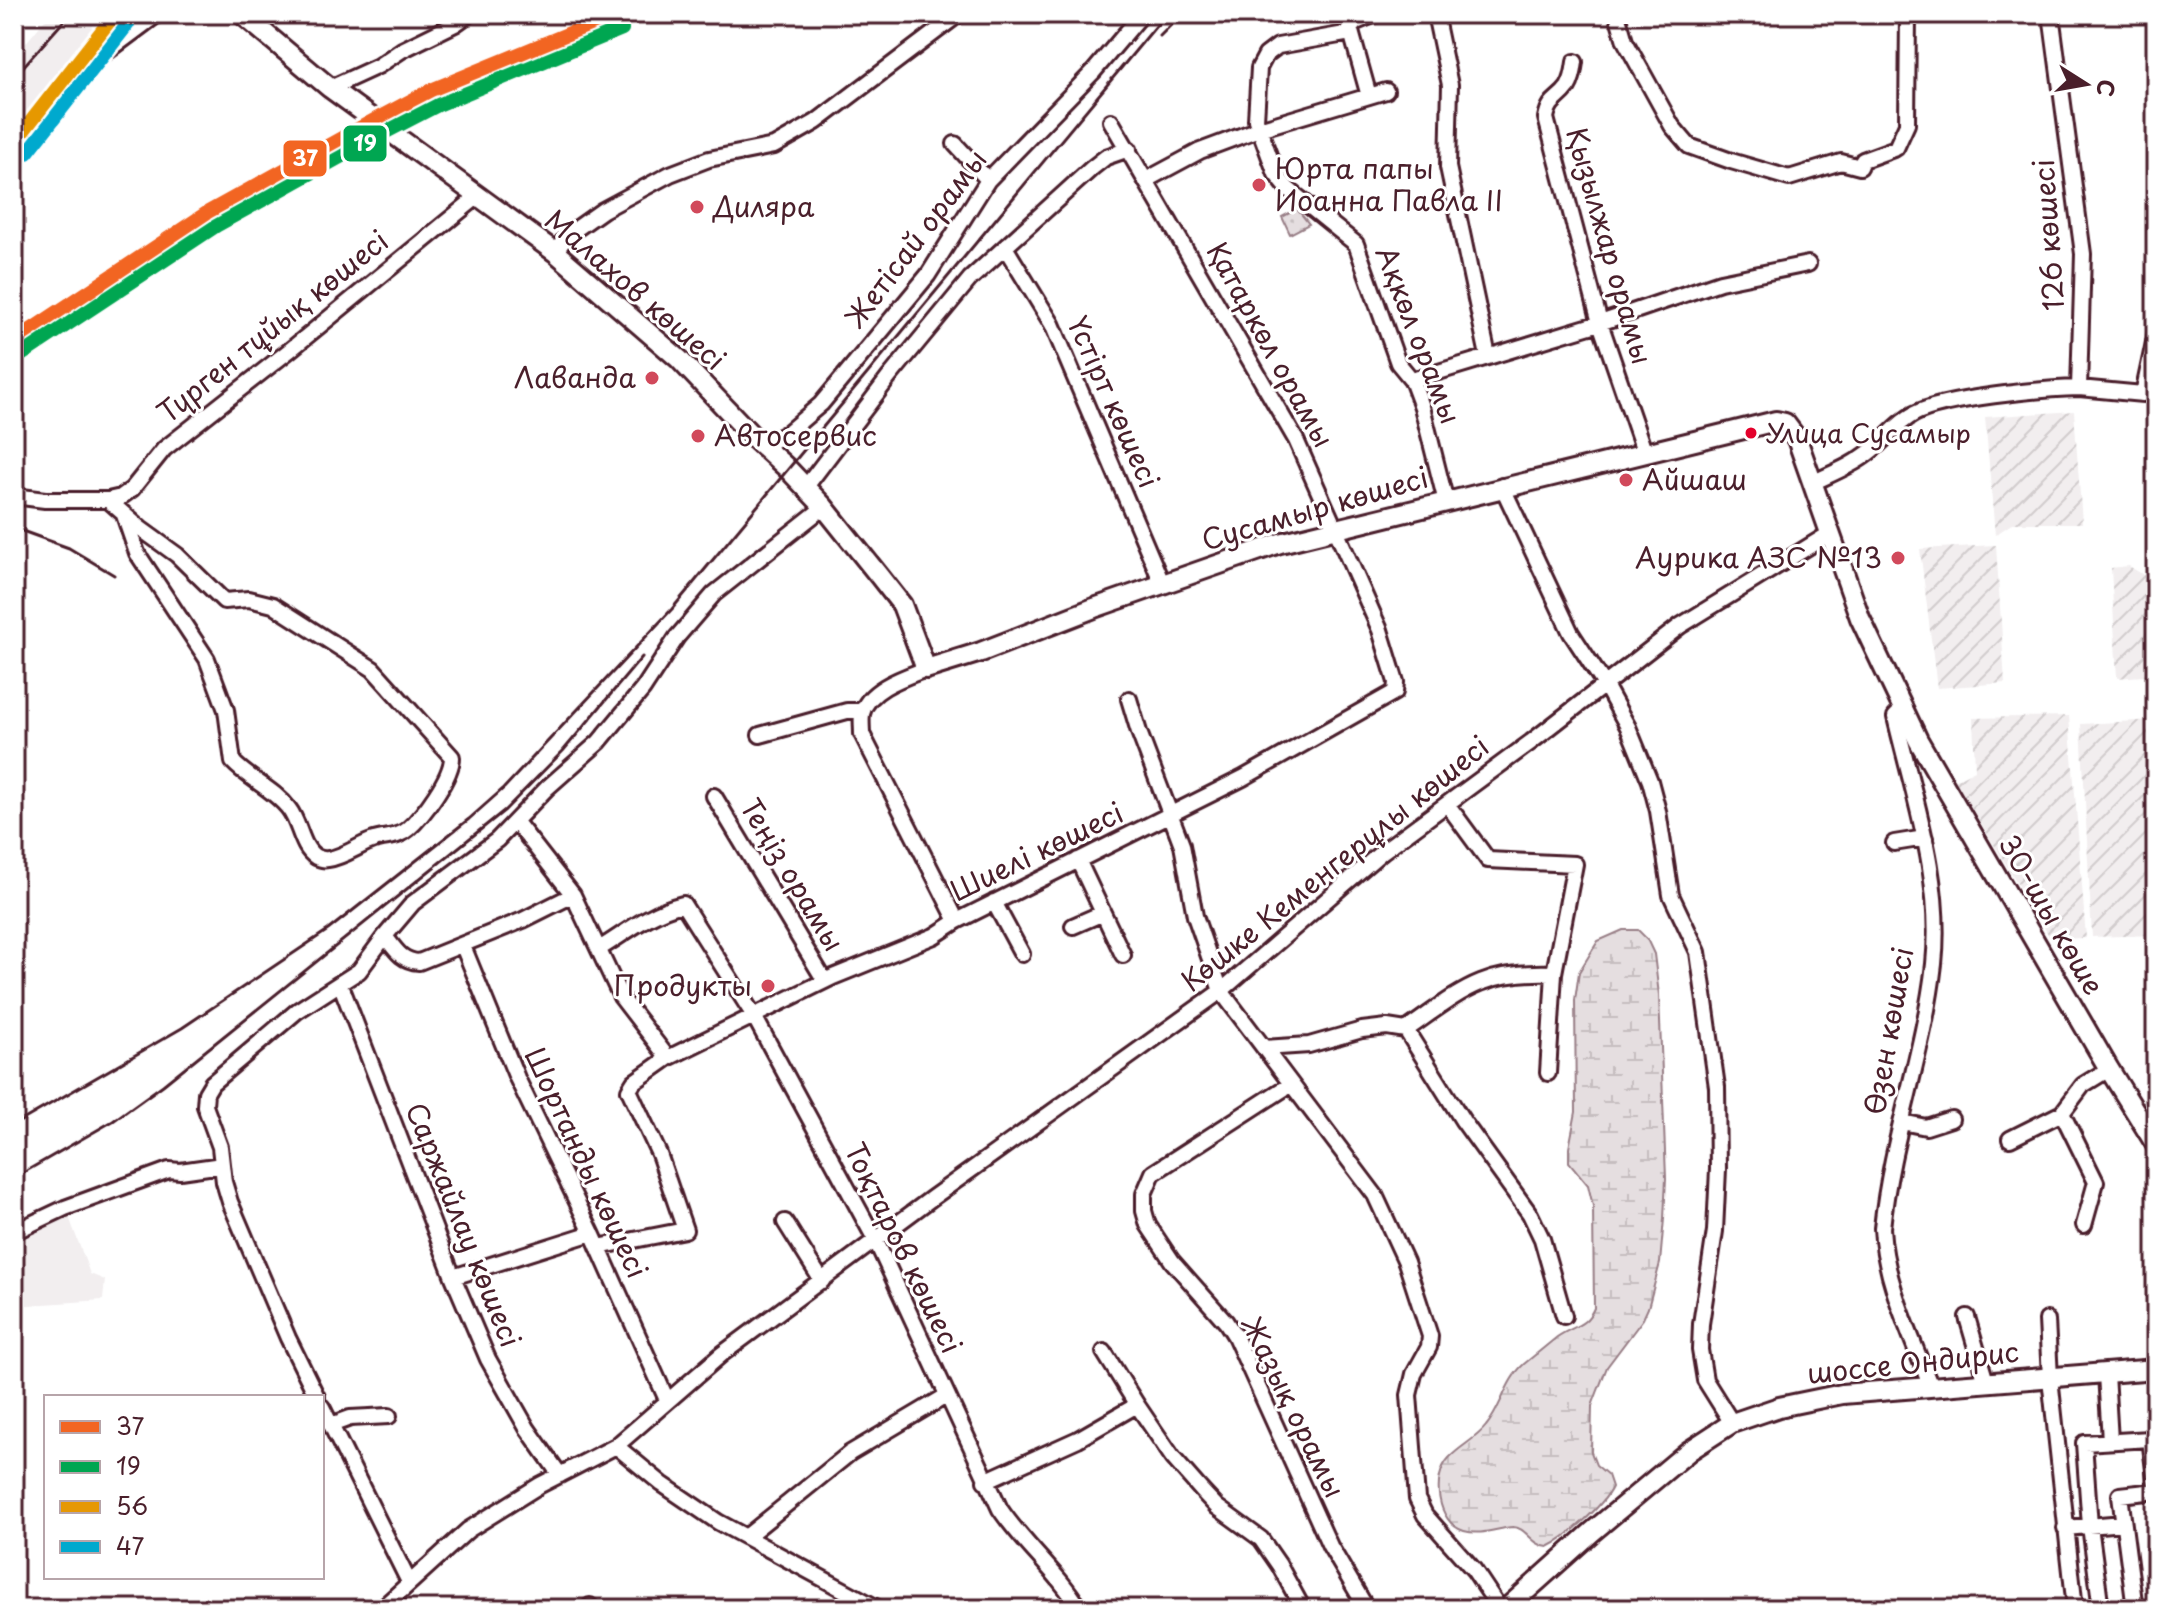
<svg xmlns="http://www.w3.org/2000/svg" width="2170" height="1623" font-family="'Playpen Sans',sans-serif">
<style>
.built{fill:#f2eeef}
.industrial{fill:url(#industrial-furrows)}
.green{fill:url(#green-dots);stroke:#987e86;stroke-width:2}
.wetland{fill:url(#wetland-marsh);stroke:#987e86;stroke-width:2}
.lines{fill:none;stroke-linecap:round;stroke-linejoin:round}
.minor-casing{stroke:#4a1f2b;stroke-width:20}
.major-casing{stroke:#4a1f2b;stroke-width:24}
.minor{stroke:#fff;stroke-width:14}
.major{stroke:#fff;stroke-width:18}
.rail{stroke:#4a1f2b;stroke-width:3}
.rail-1-casing{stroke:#fff;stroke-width:20}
.rail-2-casing{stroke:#fff;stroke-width:20}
.rail-3-casing{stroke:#fff;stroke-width:20}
.rail-4-casing{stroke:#fff;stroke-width:20}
.rail-1{stroke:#f26522;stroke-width:14}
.rail-2{stroke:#00a651;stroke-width:14}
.rail-3{stroke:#e69804;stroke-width:14}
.rail-4{stroke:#00a9ce;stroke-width:14}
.poi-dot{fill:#d1495b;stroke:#fff;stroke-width:3}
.bus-dot{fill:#e4002b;stroke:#fff;stroke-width:3}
.labels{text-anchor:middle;stroke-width:6;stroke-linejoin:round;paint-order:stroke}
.bus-label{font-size:26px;fill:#4a1f2b;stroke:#fff;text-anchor:start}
.poi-label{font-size:28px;fill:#4a1f2b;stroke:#fff;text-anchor:start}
.street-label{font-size:28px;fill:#4a1f2b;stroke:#fff}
.line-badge{stroke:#fff;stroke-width:3}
.badge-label{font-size:22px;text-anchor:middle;font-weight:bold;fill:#fff}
</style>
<defs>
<pattern id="industrial-furrows" width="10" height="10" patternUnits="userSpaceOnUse" patternTransform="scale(2)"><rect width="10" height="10" fill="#f2eeef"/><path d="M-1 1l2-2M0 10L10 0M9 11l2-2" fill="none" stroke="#d1cccd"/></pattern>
<pattern id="green-dots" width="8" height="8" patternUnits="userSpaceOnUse" patternTransform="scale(2)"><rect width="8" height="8" fill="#e5dee0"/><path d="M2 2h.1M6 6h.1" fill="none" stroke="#c6bec0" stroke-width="1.8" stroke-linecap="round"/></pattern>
<pattern id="wetland-marsh" width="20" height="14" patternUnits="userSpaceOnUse" patternTransform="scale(2)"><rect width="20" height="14" fill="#e5dee0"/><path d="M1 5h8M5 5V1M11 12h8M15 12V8" fill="none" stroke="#c6bec0"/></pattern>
</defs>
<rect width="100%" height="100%" fill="#fff"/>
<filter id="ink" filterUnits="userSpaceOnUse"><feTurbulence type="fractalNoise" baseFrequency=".0125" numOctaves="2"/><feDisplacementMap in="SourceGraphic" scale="16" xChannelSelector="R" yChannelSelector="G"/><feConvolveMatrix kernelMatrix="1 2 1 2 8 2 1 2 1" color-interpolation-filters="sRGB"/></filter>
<g filter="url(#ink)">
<path class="built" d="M50,14H122L14,174V57Z
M68,1214L90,1274L105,1280L103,1300L14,1306V1243Z"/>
<path class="industrial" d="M2074,411L2082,523H2013L1995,535L1985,417Z
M1996,545L2005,683L1937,688L1920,549Z
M2129,566L2156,583V675L2117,678L2111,568Z
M2069,716L2086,938L2051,939L1955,780L1975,770L1973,718Z
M2156,720V935L2092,937L2081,724Z"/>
<path class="green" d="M1297,209L1309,224L1290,234L1282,217Z"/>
<path class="wetland" d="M1623,930H1638L1647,939L1654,954L1659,995L1666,1178L1664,1219L1660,1263L1648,1308L1643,1319L1607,1367L1592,1406L1591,1452L1596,1465L1608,1475L1612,1487C1603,1506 1567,1538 1548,1547C1531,1545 1526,1527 1513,1527C1497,1528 1482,1536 1464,1531C1437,1523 1431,1477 1449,1458C1460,1446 1476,1439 1486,1426C1502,1407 1505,1381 1524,1364C1535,1355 1546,1346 1557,1337C1572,1326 1586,1327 1594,1308L1593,1206L1588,1185L1569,1162V1148L1576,1112L1575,1000L1579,972L1598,941Z"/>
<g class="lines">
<defs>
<path id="minor" d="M1376,14L1356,22L1345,34L1278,46L1266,55L1259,68L1256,120L1276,174L1288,189L1356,244L1398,363L1412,380L1422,407L1446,502
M1435,14L1450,85L1448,167L1488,356
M1617,14L1625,41L1672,126L1689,146L1731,161L1789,178L1841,162L1860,167L1863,160L1896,148L1907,124L1908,14
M2051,14L2083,254L2079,388L2143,394L2156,333
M1350,28L1369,96
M1575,62C1574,70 1573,79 1568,87C1558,101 1550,98 1546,118L1600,323L1644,451
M330,88L378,66L402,50L455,24L469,14
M955,144L988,180
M1146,180L1200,151L1259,129L1386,91
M1005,247L1052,324L1162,583
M555,252L569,234L603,210L670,174L709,159L774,146L816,122L959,14
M1412,380L1600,323L1720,282L1808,264
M755,439H776L787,433L821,404L928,275L988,180L1094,71L1142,14
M1812,483C1833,473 1854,465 1872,450C1887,438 1896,424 1914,414C1944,398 2042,389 2079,388
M1502,486L1571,633L1605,685L1628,727L1650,781L1658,811L1671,895L1698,952L1717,1087L1718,1169L1715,1231L1701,1324L1700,1350L1705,1380L1732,1423
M805,488L890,376L970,279L1092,168L1106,157L1129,149
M14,496L45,500H108L121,497L132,489L164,449L290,350L477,197
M108,500L141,529L177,555L224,601L249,599L273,605L373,669L452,757C452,777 423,816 408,829C398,838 386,836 374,840C359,845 344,857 328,859C323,860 321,859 316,857C301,848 300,823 289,809C274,789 250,780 233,762L226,710L207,659L137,553L124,515
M926,669C905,677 867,689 862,714C861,720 862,728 862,734L957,921
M1129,699L1139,732L1182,845L1195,916L1221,991L1375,1195L1406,1262L1430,1336L1429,1347L1414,1374L1409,1395L1417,1499L1425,1515L1474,1570L1500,1609
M1903,709L1895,717C1914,798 1943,880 1934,964C1924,1053 1891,1139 1882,1228C1885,1282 1911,1335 1930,1385
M760,735L847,711H862
M714,796L825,981
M516,822L573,895L621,997L668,1058
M1894,843L1925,838
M1078,860L1123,955
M994,902L1022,954
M1073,926L1103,913
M385,936L413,903L497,840L547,788L599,742L643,689L677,637L714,594L824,507
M463,946L517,1078L592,1233L667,1400
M599,949C627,932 650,912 683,904L754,1016L876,1241L1000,1509C1024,1545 1058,1572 1080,1609
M340,983L453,1277L488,1359L527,1428L560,1475
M1406,1030L1463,1121L1530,1214L1542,1239L1564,1316
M1264,1048L1309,1045L1362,1030L1387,1027L1406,1030C1462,991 1482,970 1554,973L1575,864L1488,860L1447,804
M1548,1073L1554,973
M1291,1084L1153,1173L1144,1194V1211L1148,1225L1172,1261L1226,1322L1235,1336L1330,1546L1367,1609
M2062,1113L2096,1182L2084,1225
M1902,1122L1926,1127L1951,1119
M2010,1139L2062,1113L2083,1085L2109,1069
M785,1222L822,1281
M14,1232L65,1208L169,1170L180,1171L222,1165
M598,1247L685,1230L659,1154L629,1090L634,1082L668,1058L833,977L934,936L957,921L1243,778L1395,692L1396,682L1380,630L1296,440L1111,121
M453,1277L592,1233
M1967,1317L1986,1382
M2047,1320L2050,1378L2075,1609
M1104,1352L1137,1405
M2106,1374L2110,1441
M317,1397L288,1338L230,1202L224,1182L220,1147L205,1106L206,1093L212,1083L297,1011L359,971L385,936C395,949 401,961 419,962L523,920L573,895
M322,1407L409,1582
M331,1425L350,1418L389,1416
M616,1446L662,1484L718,1522L879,1609
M985,1481L1078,1439L1137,1405L1173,1458L1202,1491L1217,1507L1261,1539L1279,1565L1303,1609
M2065,1528L2123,1523
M746,1537L850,1453L946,1396
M590,1606L593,1609
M381,1609L468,1530L540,1485L616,1446L722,1354L932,1198L1221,991L1383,851L1531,742L1680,626L1829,534
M2101,1609L2090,1526L2084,1443L2150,1439L2156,1485
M2135,1609L2120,1495L2156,1491"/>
<path id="major" d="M242,14L330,88L555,252L679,359L755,439L788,469L824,507L880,577L902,605L926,669L981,652L1094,608L1280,543L1776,421L1785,423L1797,439L1860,618L1918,740L2109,1069L2156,1145
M1506,1609L1592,1532L1689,1451L1732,1423L1779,1407L1842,1394L2156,1369"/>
</defs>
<use href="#minor" class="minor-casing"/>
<use href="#major" class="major-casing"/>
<use href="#minor" class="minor"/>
<use href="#major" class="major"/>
<path class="rail" d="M1160,36L1182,14
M14,77L70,14
M75,77L124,14
M29,138L74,87L172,14
M14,156L34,131
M14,528L69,548L114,575
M14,1125L182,1028L328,930L469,819L504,788L672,609L1166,14
M14,1178L113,1121L163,1085L505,810L563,751L642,657"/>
<defs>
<path id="rail-1" d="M14,341L208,212L374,120L431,90L616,14"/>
<path id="rail-2" d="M23,354L216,226L382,134L438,105L622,29"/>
<path id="rail-3" d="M14,143L115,14"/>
<path id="rail-4" d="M27,153L128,24"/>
</defs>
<use href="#rail-1" class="rail-1-casing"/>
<use href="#rail-2" class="rail-2-casing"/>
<use href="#rail-3" class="rail-3-casing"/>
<use href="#rail-4" class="rail-4-casing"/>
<use href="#rail-1" class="rail-1"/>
<use href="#rail-2" class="rail-2"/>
<use href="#rail-3" class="rail-3"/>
<use href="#rail-4" class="rail-4"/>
</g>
</g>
<g class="poi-dot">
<circle cx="1259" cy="185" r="8"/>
<circle cx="697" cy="207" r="8"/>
<circle cx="652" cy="378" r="8"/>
<circle cx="698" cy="436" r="8"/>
<circle cx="1626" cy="480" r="8"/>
<circle cx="1898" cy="558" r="8"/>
<circle cx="768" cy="986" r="8"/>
</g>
<circle class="bus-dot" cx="1751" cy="433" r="7"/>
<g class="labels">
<g class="bus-label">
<text x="1766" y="443">Улица Сусамыр</text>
</g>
<g class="poi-label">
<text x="1275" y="179">Юрта папы<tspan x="1275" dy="32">Иоанна Павла II</tspan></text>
<text x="713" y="217">Диляра</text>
<text x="636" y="388" text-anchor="end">Лаванда</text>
<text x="714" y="446">Автосервис</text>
<text x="1642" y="490">Айшаш</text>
<text x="1882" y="568" text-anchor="end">Аурика АЗС №13</text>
<text x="752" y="996" text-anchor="end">Продукты</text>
</g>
<g class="street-label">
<text transform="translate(2049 235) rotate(-94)" y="10">126 көшесі</text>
<text transform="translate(916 239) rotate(-53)" y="10">Жетісай орамы</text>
<text transform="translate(1609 246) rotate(74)" y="10">Қызылжар орамы</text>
<text transform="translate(635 290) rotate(41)" y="10">Малахов көшесі</text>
<text transform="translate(273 327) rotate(-39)" y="10">Түрген тұйық көшесі</text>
<text transform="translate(1418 335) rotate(69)" y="10">Ақкөл орамы</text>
<text transform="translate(1270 345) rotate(61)" y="10">Қатаркөл орамы</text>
<text transform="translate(1113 402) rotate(66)" y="10">Үстірт көшесі</text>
<text transform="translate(1315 509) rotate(-16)" y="10">Сусамыр көшесі</text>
<text transform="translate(1037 852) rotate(-26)" y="10">Шиелі көшесі</text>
<text transform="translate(1335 864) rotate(-39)" y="10">Көшке Кеменгерұлы көшесі</text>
<text transform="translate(792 875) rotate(59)" y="10">Теңіз орамы</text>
<text transform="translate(2051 915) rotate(60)" y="10">30-шы көше</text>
<text transform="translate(1889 1031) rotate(-80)" y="10">Өзен көшесі</text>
<text transform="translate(586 1163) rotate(65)" y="10">Шортанды көшесі</text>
<text transform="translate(463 1225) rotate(68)" y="10">Саржайлау көшесі</text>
<text transform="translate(903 1248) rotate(64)" y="10">Тоқтаров көшесі</text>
<text transform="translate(1913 1363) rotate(-6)" y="10">шоссе Ондирис</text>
<text transform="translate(1293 1407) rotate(64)" y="10">Жазық орамы</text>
</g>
</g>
<g class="line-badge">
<rect x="342" y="124" width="46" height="39" rx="8" fill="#00a651"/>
<rect x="282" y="139" width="46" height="39" rx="8" fill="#f26522"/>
</g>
<g class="badge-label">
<text x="365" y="151">19</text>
<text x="305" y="166">37</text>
</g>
<rect width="2170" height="1623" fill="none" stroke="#fff" stroke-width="48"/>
<rect x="24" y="24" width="2122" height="1575" fill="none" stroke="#4a1f2b" stroke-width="3" filter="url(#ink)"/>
<rect x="44" y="1395" width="280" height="184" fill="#ffffff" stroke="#b7a5aa" stroke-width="2"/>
<rect x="60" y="1421" width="40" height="12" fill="#f26522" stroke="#b7a5aa" stroke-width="2"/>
<text x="116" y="1435" font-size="24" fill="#4a1f2b">37</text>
<rect x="60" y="1461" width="40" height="12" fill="#00a651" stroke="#b7a5aa" stroke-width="2"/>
<text x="116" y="1475" font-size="24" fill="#4a1f2b">19</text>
<rect x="60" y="1501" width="40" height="12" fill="#e69804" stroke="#b7a5aa" stroke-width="2"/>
<text x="116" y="1515" font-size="24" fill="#4a1f2b">56</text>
<rect x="60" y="1541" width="40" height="12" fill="#00a9ce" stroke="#b7a5aa" stroke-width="2"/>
<text x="116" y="1555" font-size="24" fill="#4a1f2b">47</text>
<g transform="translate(2086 84) rotate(101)" stroke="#ffffff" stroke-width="6" paint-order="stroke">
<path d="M0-6L14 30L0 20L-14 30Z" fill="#4a1f2b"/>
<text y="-12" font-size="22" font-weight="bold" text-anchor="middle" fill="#4a1f2b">С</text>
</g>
</svg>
